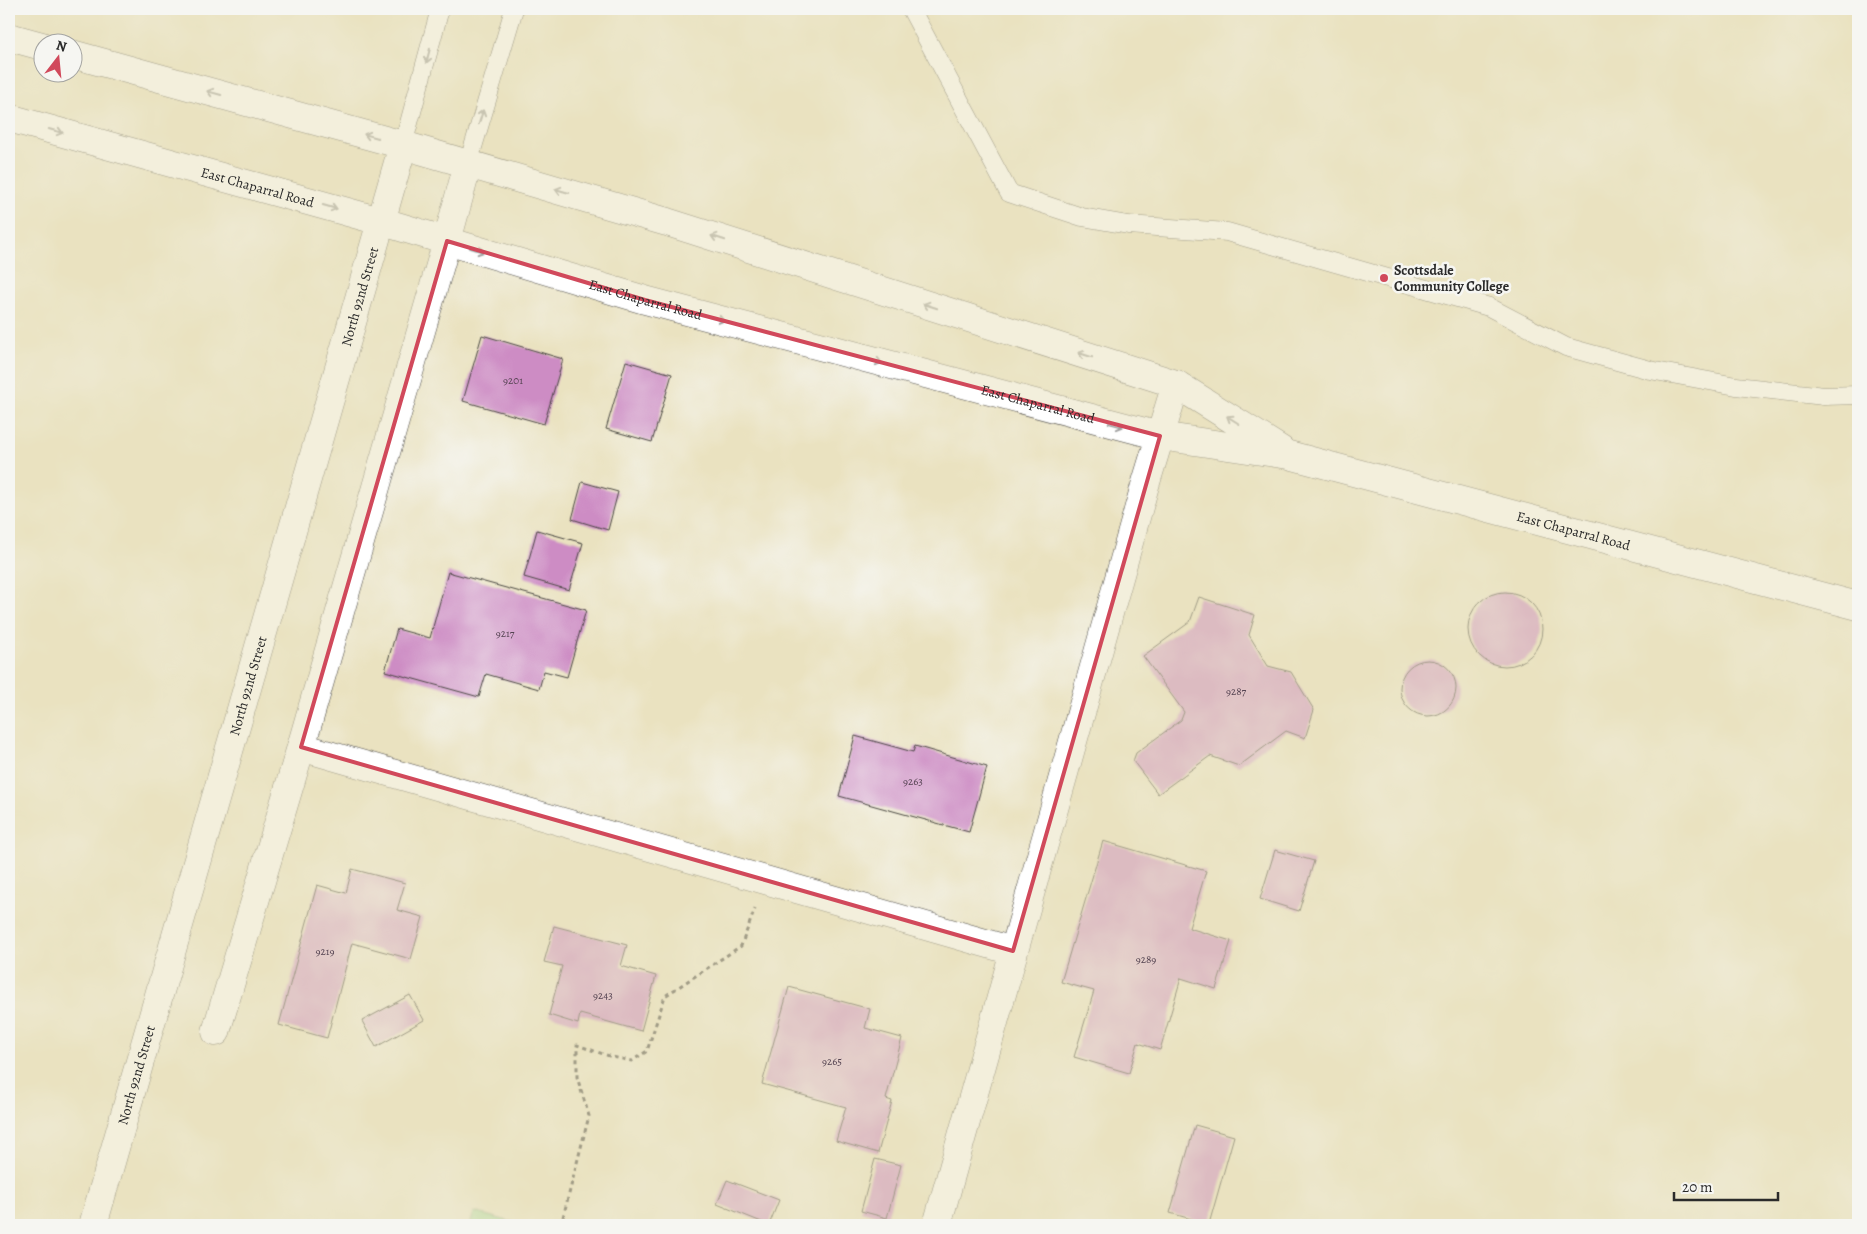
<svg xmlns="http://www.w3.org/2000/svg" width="1867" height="1234" font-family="Alegreya,serif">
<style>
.green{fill:#97d58b;stroke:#61805b}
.building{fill:#cd8cc4}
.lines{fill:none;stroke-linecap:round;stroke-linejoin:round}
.service-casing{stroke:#484641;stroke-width:19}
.minor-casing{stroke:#484641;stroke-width:29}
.tertiary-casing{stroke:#484641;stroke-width:29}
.path{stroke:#484641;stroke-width:3;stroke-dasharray:4 4;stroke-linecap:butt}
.service{stroke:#fff;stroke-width:18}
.minor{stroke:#fff;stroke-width:28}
.tertiary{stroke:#fff;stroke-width:28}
.oneway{stroke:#a0a0a0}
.marked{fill:none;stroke:#d1495b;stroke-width:4;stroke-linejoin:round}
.poi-dot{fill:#d1495b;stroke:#f6f6f2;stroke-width:2}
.labels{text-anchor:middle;stroke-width:5;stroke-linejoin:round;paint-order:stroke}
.number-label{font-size:11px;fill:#544351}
.street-label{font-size:14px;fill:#2b2b2b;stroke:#f6f6f2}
.poi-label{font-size:14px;font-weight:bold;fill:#2b2b2b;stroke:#f6f6f2;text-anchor:start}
</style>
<rect width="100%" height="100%" fill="#f6f6f2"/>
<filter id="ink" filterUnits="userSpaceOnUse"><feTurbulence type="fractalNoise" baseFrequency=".02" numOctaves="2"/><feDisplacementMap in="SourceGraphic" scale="10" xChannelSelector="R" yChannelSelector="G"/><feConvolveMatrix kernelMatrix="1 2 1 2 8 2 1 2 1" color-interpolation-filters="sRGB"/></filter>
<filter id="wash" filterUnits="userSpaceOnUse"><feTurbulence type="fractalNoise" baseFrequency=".0096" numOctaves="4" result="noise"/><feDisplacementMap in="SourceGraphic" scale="20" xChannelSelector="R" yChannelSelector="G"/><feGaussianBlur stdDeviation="1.12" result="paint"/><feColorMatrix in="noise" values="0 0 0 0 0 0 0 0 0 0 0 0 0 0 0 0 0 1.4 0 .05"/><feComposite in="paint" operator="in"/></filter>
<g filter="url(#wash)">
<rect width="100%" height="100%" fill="#eae2c0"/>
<path class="green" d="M474,1212L523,1225H470Z"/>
<g id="blocks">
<path class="building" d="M482,335L563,359L544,424L463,401Z
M626,361L672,374L652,442L606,429Z
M582,482L618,492L608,530L572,519Z
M537,530L583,543L569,590L524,577Z
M448,572L586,610L567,677L544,671L539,689L486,674L479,697L385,671L397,629L430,638Z
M1468 629a37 37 0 1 1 74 0a37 37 0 1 1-74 0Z
M1199,597L1255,615L1249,635L1268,666L1291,672L1314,710L1305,738L1286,731L1239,766L1210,756L1158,794L1133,761L1136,753L1181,720L1184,712L1143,656L1190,622Z
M1400 688a28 28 0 1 1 56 0a28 28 0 1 1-56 0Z
M855,736L913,752L915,746L987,767L969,832L839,796Z
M1103,841L1206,871L1189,928L1231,941L1216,989L1181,978L1160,1050L1138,1043L1129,1073L1074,1057L1094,991L1061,982Z
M1275,850L1314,861L1299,911L1260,899Z
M352,869L405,883L397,910L423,917L411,959L352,943L327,1038L279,1025L317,885L346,893Z
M554,926L627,945L621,966L656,976L641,1031L580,1014L578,1024L549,1015L562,966L544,962Z
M789,987L870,1009L865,1028L902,1038L886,1099L892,1101L878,1153L836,1141L846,1107L762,1084Z
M410,995L424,1020L376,1047L362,1021Z
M1195,1125L1234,1136L1209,1224L1170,1213Z
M875,1159L901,1165L887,1218L861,1211Z
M727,1180L779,1200L769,1225L717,1204Z"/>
</g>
</g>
<g filter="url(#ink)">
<use href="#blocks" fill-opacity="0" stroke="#484641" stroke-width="1"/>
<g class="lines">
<defs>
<path id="service" d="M911,9L1009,193L1082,217L1128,225L1227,232L1489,307L1566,347L1650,370L1736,386L1824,396L1858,395
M403,145L440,9
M468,164L514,9"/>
<g id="minor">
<path d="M301,747L1013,951"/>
<path d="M216,1032L301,747L447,241L468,164"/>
<path id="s1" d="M93,1225L403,145"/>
<path d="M937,1225L1144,489L1176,384"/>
</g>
<g id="tertiary">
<path d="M9,37L42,46"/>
<path d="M72,54L403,145L667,222L1176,384L1281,450"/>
<path id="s2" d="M9,118L380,221L645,300L1160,436L1289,455L1858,606"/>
</g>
</defs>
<use href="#service" class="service-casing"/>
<use href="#minor" class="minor-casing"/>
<use href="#tertiary" class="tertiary-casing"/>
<path class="path" d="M561,1225L589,1116L577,1077V1045L612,1057L632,1061L647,1051L665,996L741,946L755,909"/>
<use href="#service" class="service"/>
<use href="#minor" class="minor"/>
<use href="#tertiary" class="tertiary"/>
</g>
<defs><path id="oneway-shaft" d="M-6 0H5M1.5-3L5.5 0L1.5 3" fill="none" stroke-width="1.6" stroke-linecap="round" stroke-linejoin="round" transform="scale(1.25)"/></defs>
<g class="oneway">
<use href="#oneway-shaft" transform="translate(428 56) rotate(105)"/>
<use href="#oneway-shaft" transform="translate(214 93) rotate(-165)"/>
<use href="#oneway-shaft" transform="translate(481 117) rotate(-73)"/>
<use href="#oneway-shaft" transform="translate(56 131) rotate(16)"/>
<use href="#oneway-shaft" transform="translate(371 136) rotate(-165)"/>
<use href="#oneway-shaft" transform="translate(562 191) rotate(-164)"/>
<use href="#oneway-shaft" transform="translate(330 207) rotate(16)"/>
<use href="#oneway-shaft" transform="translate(718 238) rotate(-162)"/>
<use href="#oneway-shaft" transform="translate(477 250) rotate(17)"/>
<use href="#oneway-shaft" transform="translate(930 306) rotate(-162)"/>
<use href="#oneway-shaft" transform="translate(717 319) rotate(15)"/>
<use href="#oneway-shaft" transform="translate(1085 355) rotate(-162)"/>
<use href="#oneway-shaft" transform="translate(875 361) rotate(15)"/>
<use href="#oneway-shaft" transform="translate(1233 420) rotate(-148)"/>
<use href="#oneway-shaft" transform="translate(1116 425) rotate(15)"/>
</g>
</g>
<path d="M0 0H1867V1234H0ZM447,241L645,300L1160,436L1013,951L301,747Z" fill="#eae2c0" fill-opacity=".55" fill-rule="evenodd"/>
<path class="marked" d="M447,241L645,300L1160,436L1013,951L301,747Z"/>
<circle class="poi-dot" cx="1384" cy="278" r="5"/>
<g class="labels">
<g class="number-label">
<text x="513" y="384">9201</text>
<text x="505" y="637">9217</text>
<text x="1236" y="695">9287</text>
<text x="913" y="785">9263</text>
<text x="325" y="955">9219</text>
<text x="1146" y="963">9289</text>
<text x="603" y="999">9243</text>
<text x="832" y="1065">9265</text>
</g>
<g class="street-label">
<text dy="5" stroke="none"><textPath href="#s2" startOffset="258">East Chaparral Road</textPath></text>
<text dy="5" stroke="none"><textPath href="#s1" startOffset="966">North 92nd Street</textPath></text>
<text dy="5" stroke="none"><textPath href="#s2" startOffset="662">East Chaparral Road</textPath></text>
<text dy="5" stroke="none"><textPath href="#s2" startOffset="1068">East Chaparral Road</textPath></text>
<text dy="5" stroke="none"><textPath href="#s2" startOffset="1619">East Chaparral Road</textPath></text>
<text dy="5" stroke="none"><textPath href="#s1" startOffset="561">North 92nd Street</textPath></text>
<text dy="5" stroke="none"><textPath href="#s1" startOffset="156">North 92nd Street</textPath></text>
</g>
<g class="poi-label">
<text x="1394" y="275">Scottsdale<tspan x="1394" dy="16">Community College</tspan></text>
</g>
</g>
<rect width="1867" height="1234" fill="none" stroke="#f6f6f2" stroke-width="30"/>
<g transform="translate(58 58) rotate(16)"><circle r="24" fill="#f6f6f2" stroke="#a5a5a2"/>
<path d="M0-4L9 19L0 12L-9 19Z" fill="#d1495b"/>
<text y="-8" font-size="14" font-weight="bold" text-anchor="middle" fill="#2b2b2b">N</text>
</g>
<path d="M1674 1192v8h104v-8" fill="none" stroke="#2b2b2b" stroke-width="2.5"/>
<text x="1682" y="1192" font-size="15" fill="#2b2b2b" stroke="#f6f6f2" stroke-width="4" paint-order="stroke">20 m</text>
</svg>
